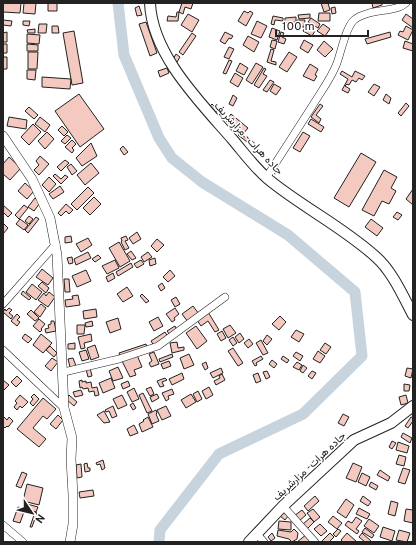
<svg xmlns="http://www.w3.org/2000/svg" width="416" height="545" font-family="Overpass,Vazirmatn,sans-serif">
<style>
.lines{fill:none;stroke-linecap:round;stroke-linejoin:round}
.river{stroke:#c7d3dd;stroke-width:11}
.building{fill:#f3c9c0;stroke:#222}
.minor-casing{stroke:#222;stroke-width:8}
.major-casing{stroke:#222;stroke-width:10}
.highway-casing{stroke:#222;stroke-width:12}
.minor{stroke:#fff;stroke-width:7}
.major{stroke:#fff;stroke-width:9}
.highway{stroke:#fff;stroke-width:10}
.labels{text-anchor:middle;stroke-width:3;stroke-linejoin:round;paint-order:stroke}
.street-label{font-size:11px;fill:#222;stroke:#fff}
</style>
<rect width="100%" height="100%" fill="#fff"/>
<g class="lines">
<path class="river" d="M118,3L124,55L159,138L172,158L202,182L288,235L355,292L362,356L303,414L219,454L160,530L159,542"/>
</g>
<path class="building" d="M3,3H21L20,13L3,12Z
M24,3H36L35,14L23,13Z
M48,3H57V11H48Z
M182,3H193L191,9L185,7L183,14L179,12Z
M321,3H328L330,10L324,12Z
M372,3H382V5L373,8Z
M139,6L142,15L137,16L135,8Z
M335,7L336,13L332,14L331,8Z
M244,11L248,13L250,11L253,13L246,26L238,21Z
M177,12H179L178,21H167L168,16L176,17Z
M319,13H330V21H318Z
M188,14L199,20L192,32L181,25Z
M310,14V18L299,19L298,15Z
M406,14L413,19V28L402,20Z
M273,16L283,18V21L275,20L274,25L271,24Z
M296,17V22L285,23V18Z
M311,18L320,24L318,28L308,22Z
M3,20L12,21L11,26L3,25Z
M297,20H305L304,27H296Z
M23,21H30L29,26L23,25Z
M257,21L267,26L261,38L251,34Z
M146,22L157,53L150,56L139,24Z
M39,24H47L46,33H38Z
M323,24L330,29L325,36L317,31Z
M52,26H58L59,33H52Z
M306,26L315,31L312,36L303,31Z
M406,26L413,30L408,40L398,35L400,31L403,32Z
M272,28L280,31L277,40L269,37Z
M35,29V33H28L27,30Z
M74,31L83,83L72,85L63,33Z
M7,32V42H3V33Z
M225,32L233,36L231,39L229,38L225,44L220,41Z
M281,32L284,33L282,37L286,39L284,44L278,42Z
M390,32L391,37L367,44L365,39Z
M192,33L196,36L183,55L179,52Z
M27,34L40,35L39,44L27,43Z
M248,36L259,42L254,52L243,45Z
M272,40L277,41L275,49L270,47Z
M304,40L313,45L308,53L300,48Z
M324,41L333,49L325,57L317,50Z
M405,41L413,44V51L403,48Z
M3,44H7V53H3Z
M27,44L38,45V51H27Z
M229,47L234,49L229,59L224,57Z
M271,49L274,50L271,61L276,62V65L267,62Z
M28,52H38L37,69H28Z
M289,52L297,57L287,72L279,67Z
M176,54L180,57L177,62L173,59Z
M3,57H7V69H3Z
M229,60L232,61L226,74L223,73Z
M240,63L248,68L244,75L236,71Z
M256,63L263,67L252,84L246,80Z
M310,64L318,69L315,75L317,76L314,81L303,76Z
M167,68L169,73L160,77L158,71Z
M264,68L266,69L263,74L267,76L259,88L254,85Z
M27,70H36L35,80L27,79Z
M342,71L352,77L355,71L365,76L362,80L359,78L356,82L352,80L349,85L347,84L345,86L350,89L348,93L342,90L348,79L340,74Z
M235,73L243,78L238,87L230,82Z
M42,77L71,79L70,89L42,87Z
M270,80L274,82L267,92L263,90Z
M274,84L281,88L276,95L270,91Z
M374,84L380,87L374,96L368,92Z
M79,94L104,129L80,147L55,111Z
M386,94L391,98L389,104L383,100Z
M233,95L237,98L233,106L229,104Z
M406,103L409,106L401,116L398,113Z
M212,104L218,110L214,113L209,107Z
M320,104L323,106L316,115L321,119L319,123L311,117Z
M29,107L38,115L34,119L25,111Z
M231,114L248,128L243,134L226,121Z
M9,117L27,120L26,129L7,126Z
M40,117L50,125L45,132L35,124Z
M311,119L324,127L321,132L308,124Z
M33,124L41,132L29,145L21,137Z
M62,126L68,132L64,136L58,130Z
M47,132L54,139L45,149L38,141Z
M303,132L310,136L300,152L293,148Z
M240,133L248,140L247,142L238,135Z
M67,135L71,138L65,144L61,141Z
M72,140L76,144L72,148L74,150L72,153L65,147Z
M91,143L97,156L82,166L76,158Z
M123,146L128,152L124,155L120,149Z
M361,153L376,162L349,207L334,198Z
M40,156L49,164L39,175L34,170L39,165L36,161Z
M9,157L21,168L10,180L3,174V164Z
M65,160L69,163L61,171L57,167Z
M91,163L99,173L85,185L77,175Z
M71,164L77,171L72,175L67,167Z
M384,170L397,177L391,188L396,191L389,204L382,201L374,216L362,210Z
M55,174L61,179L65,175L68,177L61,184L53,176Z
M49,177L56,184L49,192L42,185Z
M25,183L34,191L27,199L18,191Z
M60,186L64,192L53,199L49,194Z
M88,187L94,193L77,210L71,204Z
M413,189V205L406,199Z
M94,197L101,204L90,215L83,208Z
M35,198L40,203L34,211L28,207Z
M66,204L73,210L69,214L66,211L61,216L58,213Z
M3,205L12,213L8,217L3,212Z
M24,205L28,208L19,219L15,215Z
M397,212L402,215L398,220L393,217Z
M29,216L33,219L29,224L25,221Z
M36,217L39,219L28,233L25,230Z
M20,219L28,225L24,230L16,224Z
M371,219L383,228L377,236L365,227Z
M4,224L8,228L3,234V225Z
M137,232L141,239L133,244L129,238Z
M71,236L72,242L65,243V237Z
M126,236L128,240L125,241L129,248L125,250L121,242L122,241L121,238Z
M88,238L92,245L81,252L76,244Z
M157,239L164,245L157,252L151,246Z
M119,242L130,261L120,267L109,248Z
M131,251L136,258L132,260L127,254Z
M88,252L91,258L76,265L74,259Z
M148,252L152,257L144,262L141,257Z
M98,255L101,258L95,262L92,259Z
M72,257L73,263L69,264L67,258Z
M155,258L156,264L150,266L149,260Z
M115,260L119,268L107,274L102,266Z
M141,260L144,264L137,268L134,264Z
M131,263L133,267L118,276L116,272Z
M42,269L53,278L48,285L36,277Z
M86,270L91,281L77,287L72,276Z
M170,270L175,276L168,282L163,277Z
M113,273L115,278L108,282L106,277Z
M64,279H69L70,292H65Z
M42,282L49,288L46,293L38,286Z
M162,283L165,288L161,291L158,286Z
M32,284L42,292L36,300L26,292Z
M127,287L133,296L123,302L117,294Z
M23,291L31,298L29,300L21,294Z
M49,292L55,297L48,307L38,300L44,293L46,296Z
M142,294L149,301L146,303L140,296Z
M78,295L80,305L66,307L65,300L73,299L72,296Z
M176,297L180,304L175,307L171,300Z
M41,304L46,308L40,317L34,312Z
M193,306L199,314L188,322L182,314Z
M9,308L12,310L9,313L13,316L11,319L3,312L5,309L6,311Z
M175,308L179,314L174,318L175,320L172,322L166,314Z
M96,309L97,317L84,319L83,311Z
M31,310L39,318L35,321L27,314Z
M208,312L219,330L215,332L208,321L201,326L197,320Z
M17,314L20,317L17,320L20,322L17,326L11,321Z
M280,316L286,322L279,330L272,324Z
M158,317L163,326L154,331L149,322Z
M118,318L121,329L110,333L106,322Z
M39,319L45,324L41,329L42,330L40,332L33,326Z
M51,321H54L56,331L46,333L45,329L49,328L48,325L51,324Z
M92,321L93,326L86,327L85,323Z
M77,325H85L84,334H77Z
M230,325L236,333L228,338L223,329Z
M175,326L177,330L170,335L167,331Z
M196,326L207,341L197,349L186,333Z
M296,330L304,334L299,342L291,337Z
M222,331L226,338L221,341L217,334Z
M165,332L168,337L154,346L151,341Z
M240,333L244,339L239,343L235,337Z
M25,334L32,339L28,343L22,338Z
M41,334L52,343L43,353L33,345Z
M91,334L92,341L84,343L85,348L81,349L78,337Z
M267,335L272,339L267,345L263,341Z
M233,337L237,343L233,346L229,340Z
M249,339L253,344L248,348L244,343Z
M261,340L268,353L263,355L256,343Z
M177,342L178,348L184,347V350L172,353L170,343Z
M75,343V349H68V344Z
M325,343L331,347L326,354L320,350Z
M146,344L147,349L120,357L119,353Z
M95,345L99,357L91,360L87,348Z
M50,346L57,353L54,357L46,350Z
M233,348L243,363L238,366L228,351Z
M86,350L89,359L82,361L79,352Z
M318,351L325,356L320,363L313,359Z
M154,352L159,364L151,367L149,363L152,361L149,354Z
M296,352L303,356L300,361L293,356Z
M172,354L173,357L160,362L159,359Z
M189,354L194,365L184,369L180,358Z
M137,355L142,367L134,370L136,375L130,377L122,361Z
M261,356L263,359L256,363L257,365L255,366L252,361Z
M283,356L289,360L287,363L281,359Z
M52,358L58,362L51,371L45,366Z
M73,358L76,366L70,367L68,359Z
M272,360L277,364L274,368L269,364Z
M169,361L171,366L163,369L161,364Z
M206,362L208,368L205,370L202,364Z
M297,362L302,365L299,370L293,367Z
M303,365L307,368L303,373L300,371Z
M118,367L123,378L113,381L109,371Z
M90,368L92,376L88,377L86,369Z
M221,368L223,373L213,378L210,373Z
M407,368L413,369L411,378L405,376Z
M267,371L270,377L266,379L263,372Z
M312,371L316,373L312,379L308,376Z
M182,373L184,379L172,385L169,379Z
M258,373L261,381L256,383L253,375Z
M222,374L225,380L216,385L214,381L220,378L219,376Z
M17,376L22,381L16,387L11,382Z
M111,378L115,388L103,393L99,383Z
M165,378L167,380L162,382L164,386L160,387L157,381Z
M3,380L9,385L3,391Z
M82,380V382L86,381V383L91,382L92,388L97,387L99,395L95,396L94,391L89,392L88,388L83,389L82,387L80,388L79,381Z
M128,381L130,386L123,389L121,384Z
M404,384L410,385L409,391H404Z
M151,387L154,394L150,396L146,389Z
M209,387L213,395L206,399L202,391Z
M134,388L139,399L132,402L127,392Z
M172,389L174,394L168,396L169,399L166,401L162,393Z
M81,390L83,395L75,397L73,392Z
M198,391L202,399L197,402L193,394Z
M143,393L152,411L147,413L139,395Z
M34,394L39,399L33,406L30,403L33,399L31,397Z
M157,394L159,398L152,402L150,397Z
M191,394L196,402L186,408L181,400Z
M20,395L28,402L22,408L20,406L17,410L14,407L17,403L15,401Z
M69,395L77,402L74,406L66,399Z
M122,395L127,405L118,409L113,399Z
M406,395L408,403L401,405L399,397Z
M43,398L56,409L47,419L43,416L33,428L46,439L39,447L17,429Z
M133,403L136,408L133,410L130,405Z
M113,406L117,416L112,418L109,411L106,412L105,410Z
M166,406L171,416L162,420L157,410Z
M156,410L157,413L156,414L159,421L152,424L148,414Z
M104,411L110,422L104,423L97,415Z
M343,414L349,417L344,426L338,423Z
M58,415L63,420L56,429L50,424Z
M3,416L7,420L9,417L13,421L8,427L7,426L5,428L3,426Z
M148,417L153,427L142,432L139,424L144,421L143,420Z
M411,417L413,418V421L408,428L405,426Z
M134,425L138,433L130,436L127,429Z
M403,433L412,438L410,443L401,437Z
M392,441L396,443L392,449L389,447Z
M398,442L409,446L407,453L396,450Z
M399,455L406,457L404,466L396,464Z
M103,460L105,468L102,470L100,464L97,465L96,463Z
M87,463L88,468H90V471L85,472L84,464Z
M353,463L362,467L356,482L346,478Z
M81,464L82,477L77,478L76,465Z
M403,468L410,470L405,484L398,482Z
M380,470L390,477L388,481L377,475Z
M22,472L27,474L21,488L16,486Z
M362,473L370,477L366,486L358,482Z
M371,482L378,486L376,490L369,486Z
M27,484L43,488L39,505L23,501Z
M93,490L94,496L80,498L79,492Z
M315,496L319,501L308,511L304,506Z
M363,496L371,502L368,506L360,501Z
M346,499L354,505L346,518L337,512Z
M391,501L398,503L395,516L388,514Z
M27,504L38,507L36,512L26,509Z
M18,507L25,509L20,523L13,521Z
M359,508L370,514L367,519L356,514Z
M313,509L320,517L314,522L307,513Z
M406,509L413,510V523L404,521Z
M302,510L306,515L299,521L294,516Z
M284,511L289,515L285,520L280,516Z
M35,512L37,513L32,527H30Z
M333,516L342,523L337,529L328,522Z
M356,517L362,521L356,529L359,531L357,534L345,525L348,521L352,523Z
M310,518L314,522L307,529L303,524Z
M369,519L379,526L374,533L364,526Z
M279,521L291,522V530L278,529Z
M320,524L327,531L321,536L314,529Z
M383,527L395,531L392,541L380,537Z
M365,528L374,535L372,538L362,532Z
M294,529L298,533L297,539L292,542L289,539L277,536L278,530L291,532Z
M338,529L341,531L336,537L333,534Z
M399,530L410,533L407,542L396,540Z
M272,533L275,538L271,541L268,537Z
M330,533L334,537L329,542H321Z
M347,533L357,542H343L341,540Z
M362,533L371,541V542H365L359,537Z
M307,534L313,542H297Z"/>
<g class="lines">
<defs>
<path id="minor" d="M266,178C281,155 296,131 311,108C320,93 331,79 337,63C341,52 346,27 354,20C368,8 396,13 406,3
M3,304L56,244
M3,350L64,408
M64,372L119,359L158,346L225,297
M283,506L315,542
M3,525L23,542
M256,533L264,542"/>
<path id="major" d="M3,136L32,179L50,218L57,255L64,408L72,438L71,459L73,495V524L70,542"/>
<path id="highway" d="M150,3C152,55 201,103 233,140C244,153 255,168 268,179C302,207 343,227 376,257C392,271 403,296 413,315
M249,542L283,506L354,440L391,423L413,406"/>
</defs>
<use href="#minor" class="minor-casing"/>
<use href="#major" class="major-casing"/>
<use href="#highway" class="highway-casing"/>
<use href="#minor" class="minor"/>
<use href="#major" class="major"/>
<use href="#highway" class="highway"/>
</g>
<g class="labels">
<g class="street-label">
<text transform="translate(249 138) rotate(47)" y="4">جاده هرات- مزارشریف</text>
<text transform="translate(309 466) rotate(-43)" y="4">جاده هرات- مزارشریف</text>
</g>
</g>
<rect width="416" height="545" fill="none" stroke="#222222" stroke-width="8"/>
<g transform="translate(32 513) rotate(125)" stroke="#ffffff" stroke-width="3" paint-order="stroke">
<path d="M0-3L7 15L0 10L-7 15Z" fill="#222222"/>
<text y="-6" font-size="11" font-weight="bold" text-anchor="middle" fill="#222222">N</text>
</g>
<path d="M276 30v6h92v-6" fill="none" stroke="#222222" stroke-width="2"/>
<text x="282" y="30" font-size="12" fill="#222222" stroke="#ffffff" stroke-width="3" paint-order="stroke">100 m</text>
</svg>
